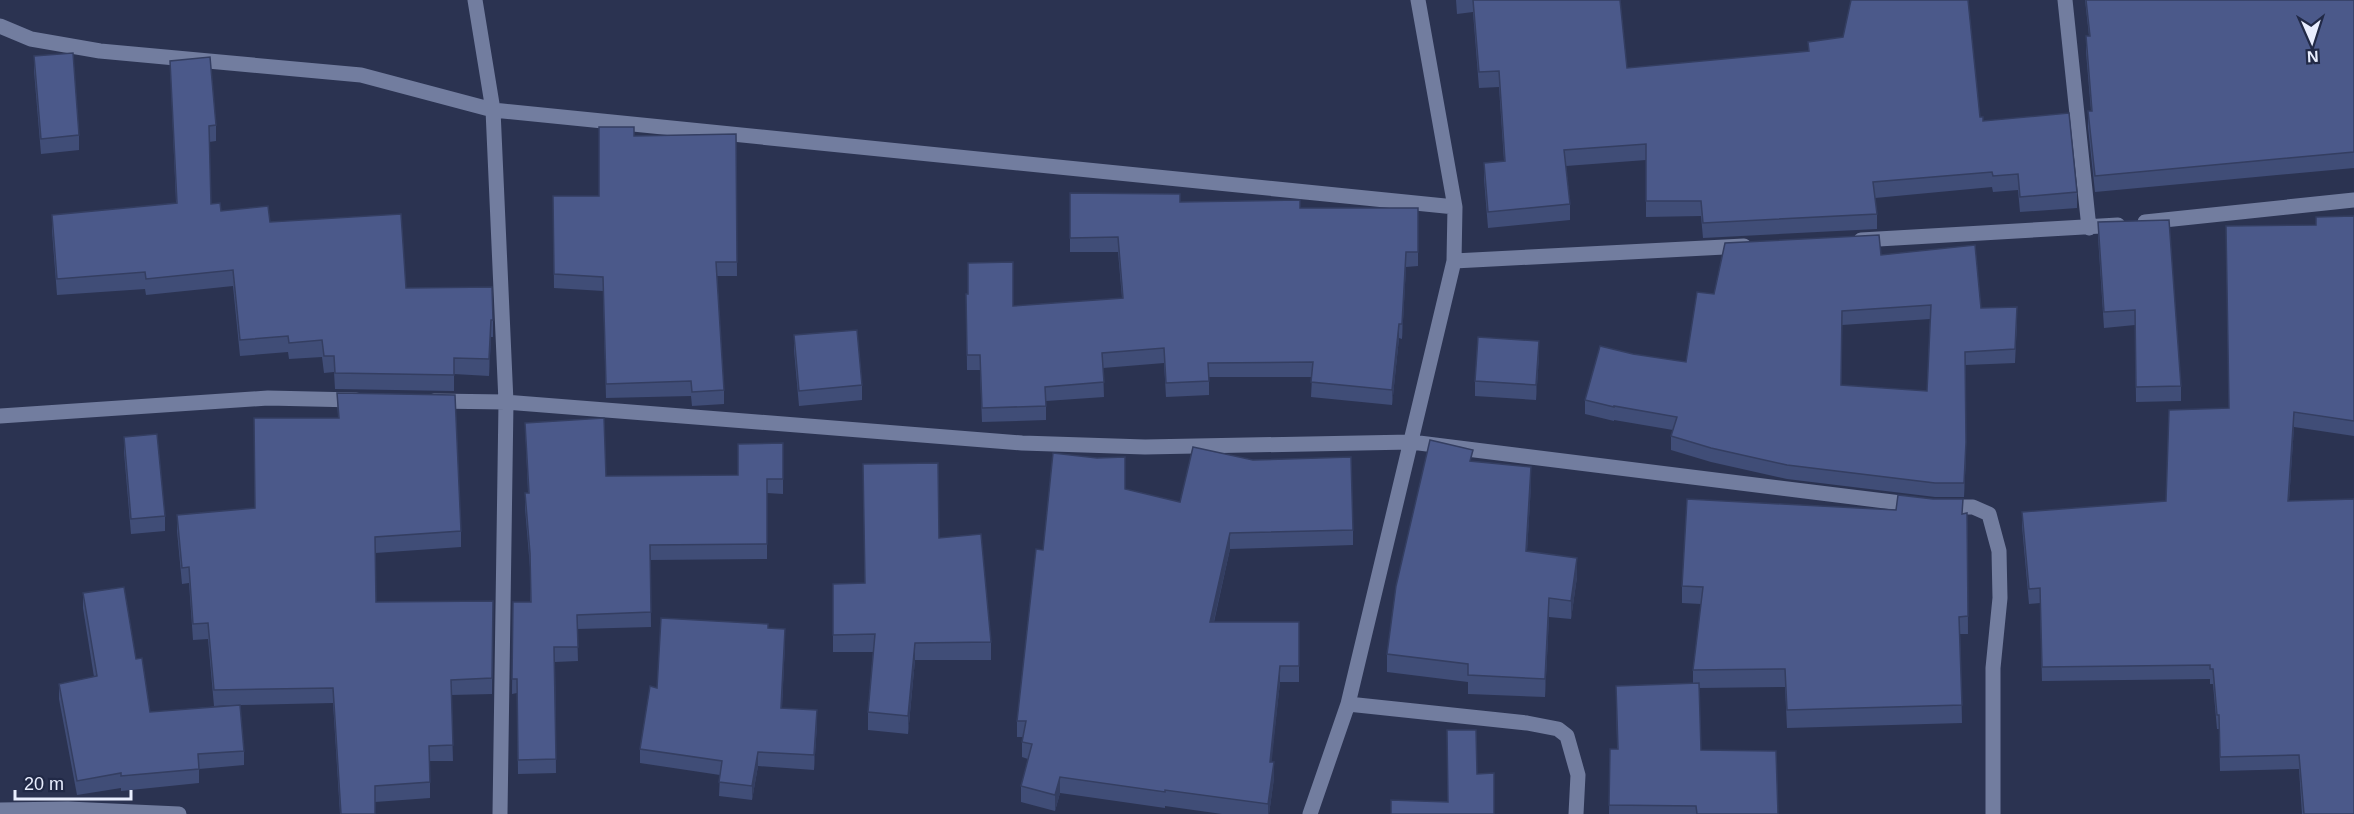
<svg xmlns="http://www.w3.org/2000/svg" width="2354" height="814" font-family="Helvetica,sans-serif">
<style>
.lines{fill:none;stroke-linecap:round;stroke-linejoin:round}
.street{stroke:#727d9f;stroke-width:15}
.wall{fill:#404d77;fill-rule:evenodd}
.shaded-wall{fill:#343e61}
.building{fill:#4b598a;stroke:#343e61;stroke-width:1.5;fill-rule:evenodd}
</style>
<rect width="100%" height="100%" fill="#2b3351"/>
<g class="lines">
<path class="street" d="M475,0L493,110L506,402L500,814
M2065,0L2089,228
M0,26L31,39L100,51L361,75L493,110L1455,207
M2145,222L2354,200
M1861,240L2118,225
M1454,261L1744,246
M434,401L506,402L1022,443L1145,447L1411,442L1917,505
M0,416L268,398L356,400
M1943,507H1973L1989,514L1999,551L2000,598L1993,668V814
M1348,704L1527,723L1558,729L1567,736L1578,775L1576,814
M0,810L68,809L179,814
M1310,814L1348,704L1454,261L1455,207L1418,0"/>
</g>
<path class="wall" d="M1456,0H1620L1627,68L1808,51V42L1980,117L1983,121L2077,192V208L2020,212L2018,190L1993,192L1992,187L1875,198L1877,214V229L1703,238L1701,216L1646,217V160L1566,166L1570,204V220L1488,228L1484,179V163L1504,161L1499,87L1479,88L1473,12L1457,14Z
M2085,0H2354V168L2095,192L2088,127V111H2091L2086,52V36H2089Z
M34,56L79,135V150L41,154L34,71Z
M170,61L216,125V141L209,142L211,204L221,211L270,222L406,288L493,320V337H491L489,376L454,374V391L335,389L334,372L324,373L322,357L289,359L288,352L240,356L233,286L146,295L145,289L57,295L52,231V215L176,203Z
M736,134L737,276H717L724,390V404L692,406L691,396L606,398L603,291L554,288L553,196H599L634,136Z
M1070,193L1180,202L1300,208H1418V266L1406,267L1402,339L1399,338L1392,405L1311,397L1312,377H1209V395L1166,397L1164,363L1103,368L1104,397L1046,401V420L982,422L980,370H967L966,294L1013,306L1122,298L1118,252H1070Z
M2354,216V436L2294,427L2289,501L2354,814H2302L2299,769L2220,771L2219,729H2217L2213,684H2210V679L2042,681L2040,603L2029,604L2022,526V512L2166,501L2229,408L2316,225Z
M2098,222L2181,386V401L2136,402L2135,325L2104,328L2098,237Z
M1881,255L1981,308L2017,321L2015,363L1965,365L1966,455L1964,497H1935L1787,479L1711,462L1671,450V436L1673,430L1614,420V421L1585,414V400L1633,354L1686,362L1714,294ZM1930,319L1927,391L1841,385L1842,325Z
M794,335L862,385V400L799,406L794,350Z
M1539,356L1536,400L1475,396V381Z
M337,393L461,531V547L375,553L376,602L493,601L492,694L451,695L453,761H430V798L375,802V814H340L333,703L240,705L244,751V765L199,769V783L121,791V788L77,795L59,699V684L94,677L83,608V593L136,659L150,712L233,705L214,706L208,639L193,640L189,583L182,584L177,531V515L255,508L338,418Z
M525,423L606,476L738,475L783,443V494L767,493V559L650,560L651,627L577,629L578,661L555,662L556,773L518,774L517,693L512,694L513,602H530V568L525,508V493H528Z
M124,437L165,516V531L131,534L124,452Z
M1473,461L1531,485L1527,551L1577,577L1571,619L1549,617L1545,697L1468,694V682L1387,672V654Z
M1125,489L1180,502L1353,530V545L1230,549L1214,622H1299V682H1280L1271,762L1274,778L1269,814H1222L1165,806V808L1060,793L1055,811L1021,802V786L1028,759L1022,757V742L1023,737H1017V721L1043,550Z
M1967,513L1968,634H1960L1962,723L1787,728L1785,687L1699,688L1701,750L1778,814H1609L1610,749H1617L1616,686L1693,683V670L1701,604L1682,603V586Z
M939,538L991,642V660H915L908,734L868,730V712L873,652H833V584L864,583Z
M768,628L785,643L782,708L817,724L814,770L758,766L752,800L719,796L720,775L640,763V749L657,688Z"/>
<path class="shaded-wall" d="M1406,252V267L1402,339V324Z
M491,320V337L489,376V359Z
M1399,324V338L1392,405V390Z
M1539,341V356L1536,400V385Z
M2294,412V427L2288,515V501Z
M1966,442V455L1964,497V483Z
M1531,467V485L1526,569V551Z
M1230,533V549L1210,638V622Z
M1577,558V577L1571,619V601Z
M1549,598V617L1545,697V679Z
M785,629V643L781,722V708Z
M915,643V660L908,734V716Z
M1280,666V682L1270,778V762Z
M817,710V724L814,770V755Z
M758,752V766L752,800V786Z
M1274,762V778L1269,814H1268V804Z
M1060,777V793L1055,811V795Z"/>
<path class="building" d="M1473,0H1620L1627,68L1809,51L1808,42L1843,37L1851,0H1968L1980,117H1983V121L2069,113L2077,192L2020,197L2018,174L1993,176L1992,172L1873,182L1877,214L1703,223L1701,201H1646V144L1564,150L1570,204L1488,212L1484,163L1505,161L1499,71L1479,72Z
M2086,0H2354V152L2095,176L2088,111H2092L2086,36H2090Z
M73,53L79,135L41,139L34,56Z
M210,57L216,125L209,126L211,204L220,203L221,211L268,206L270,222L401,214L406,288L492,287L493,320H491L489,359L454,358V375L335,373L334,356H324L322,340L289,343L288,336L240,340L233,270L146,279L145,272L57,279L52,215L177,203L170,61Z
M599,127H634V136L736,134L737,262H716L724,390L692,392L691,381L606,384L603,277L554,274L553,196H599Z
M1070,193L1180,194V202L1300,200V208H1418V252H1406L1402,324H1399L1392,390L1311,382L1313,362L1208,363L1209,381L1166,383L1164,348L1102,353L1104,382L1045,387L1046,406L982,408L980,355H967L966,294H968V263L1013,262V306L1123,298L1118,237L1070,238Z
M2354,216V421L2294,412L2288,501L2354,499V814H2304L2299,755L2220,757L2219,715H2217L2213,669H2210V665L2042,667L2040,588L2029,589L2022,512L2166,501L2169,410L2229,408L2226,226L2316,225V217Z
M2169,220L2181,386L2136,387L2135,310L2104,312L2098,222Z
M1879,235L1881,255L1975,245L1981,308L2017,307L2015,349L1965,352L1966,442L1964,483H1935L1787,465L1711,448L1671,436L1677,417L1614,406V407L1585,400L1600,346L1633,354L1686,362L1697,292L1714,294L1725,243ZM1931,305L1927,391L1841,385L1842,311Z
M857,330L862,385L799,391L794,335Z
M1478,337L1539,341L1536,385L1475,381Z
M337,393L455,395L461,531L375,537L376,602L493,601L492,678L451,680L453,745L429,746L430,782L375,786V814H341L333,688L214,690L208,623L193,624L189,567L182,568L177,515L255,508L254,418H339Z
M604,418L606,476L738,475V444L783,443V479H767V544L650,545L651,612L577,615L578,647H554L556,759L518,760L517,679H512L513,602H531L530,553L525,493H529L525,423Z
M157,434L165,516L131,519L124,437Z
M1430,440L1473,450L1470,461L1531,467L1526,551L1577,558L1571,601L1549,598L1545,679L1468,675V664L1387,654L1396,586Z
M1193,447L1253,460L1351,457L1353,530L1230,533L1210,622H1299V666H1280L1270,762H1274L1268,804L1165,790V792L1060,777L1055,795L1021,786L1032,744L1022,742L1026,721H1017L1036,549L1043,550L1053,453L1097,458L1125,457V489L1180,502Z
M938,463L939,538L981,534L991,642L915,643L908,716L868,712L875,634L833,635V584L865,583L863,464Z
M1898,495L1933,499H1963L1962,514L1967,513L1968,616L1959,617L1962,705L1787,710L1785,669L1693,670L1703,587L1682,586L1687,499L1896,510Z
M124,587L136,659L142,658L150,712L240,705L244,751L198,754L199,769L121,776V773L77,781L59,684L97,676L83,593Z
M661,618L768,624V628L785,629L781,708L817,710L814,755L758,752L752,786L719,782L722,761L640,749L650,686L657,688Z
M1699,683L1701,750L1776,751L1778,814H1697L1696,806L1609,805L1610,749H1618L1616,686Z
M1447,730H1476L1477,774L1494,773V814H1391V800L1448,802Z"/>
<g transform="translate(2312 42) rotate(177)" stroke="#212946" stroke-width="4.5" paint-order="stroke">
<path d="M0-4.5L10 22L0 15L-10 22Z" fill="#e9eefe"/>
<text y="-9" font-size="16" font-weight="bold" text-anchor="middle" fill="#e9eefe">N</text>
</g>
<path d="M15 790v9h116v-9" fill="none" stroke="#e9eefe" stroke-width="3"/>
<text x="24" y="790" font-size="18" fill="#e9eefe" stroke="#212946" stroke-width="4.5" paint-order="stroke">20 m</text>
</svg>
